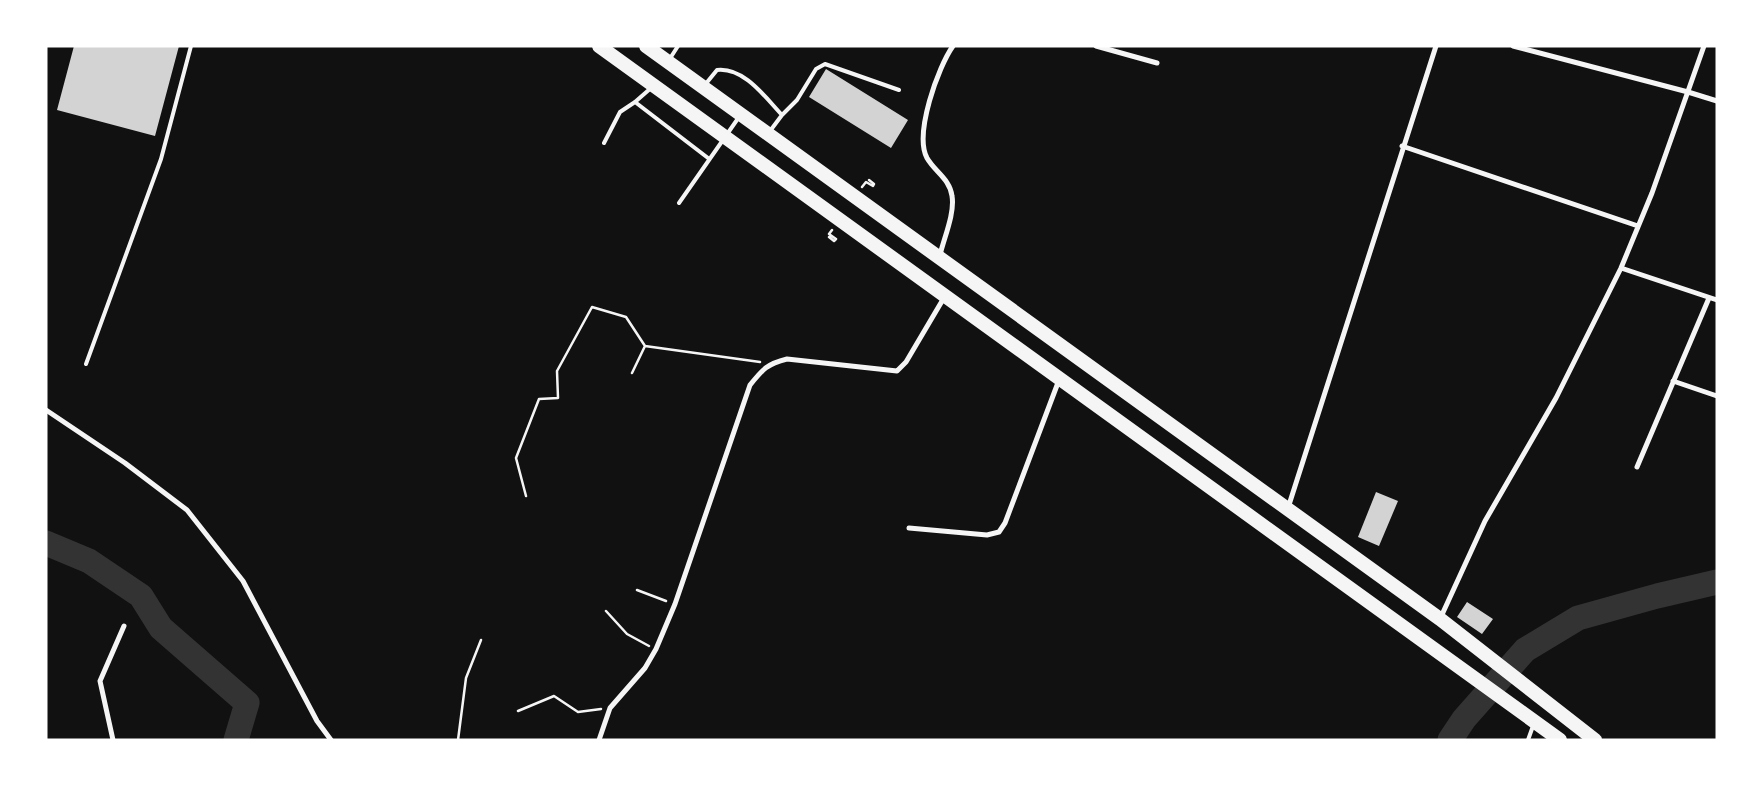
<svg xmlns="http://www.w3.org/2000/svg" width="1763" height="786" font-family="Roboto,sans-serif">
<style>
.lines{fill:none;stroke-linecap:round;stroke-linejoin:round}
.river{stroke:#333;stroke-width:25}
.building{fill:#d3d3d3}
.path{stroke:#f5f5f5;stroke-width:2.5}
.service{stroke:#f5f5f5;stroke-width:4}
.minor{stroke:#f5f5f5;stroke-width:5}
.motorway{stroke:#f5f5f5;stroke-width:14}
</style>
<rect width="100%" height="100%" fill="#111"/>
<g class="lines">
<path class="river" d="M46,543L89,561L141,596L161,628L247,703L236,740
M1450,740L1464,719L1525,650L1578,618L1657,596L1717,582"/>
</g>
<path class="building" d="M74,46H179L155,136L57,110Z
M826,69L908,120L891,148L809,97Z
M1376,492L1398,501L1379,546L1358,537Z
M1467,602L1493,619L1482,634L1457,617Z"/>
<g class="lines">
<path class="path" d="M862,187L866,182L873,186L874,184L869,180
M829,237L834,241L836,239L829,234L832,230
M632,373L645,346
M526,496L516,458L539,399L558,398L557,371L592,307L626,317L645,346L760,362
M637,590L666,601
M606,611L627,634L649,646
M518,711L554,696L578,712L601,709
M458,740L466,678L481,640"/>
<path class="service" d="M669,60L678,46
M704,86L717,70C744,67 765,97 782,115L770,131
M635,102L708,158
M782,115L797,100L816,69L825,64L899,90
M604,143L620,112L635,102L651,88
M679,203L739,117
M86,364L161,159L191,46
M1528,740L1533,726"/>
<path class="minor" d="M1096,46L1157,63
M1513,46L1688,92L1717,101
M1402,146L1638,226
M940,255C944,238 955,213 952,196C950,179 935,172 927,158C914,134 938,67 953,46
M1621,268L1717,300
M1673,381L1717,396
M46,410L125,463L187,510L243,581L317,721L331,740
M1637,467L1709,298
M1288,508L1436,46
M909,528L987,535L999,532L1005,523L1059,380
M1440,619L1485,521L1556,398L1621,268L1652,193L1704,46
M113,740L100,681L124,626
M599,740L610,708L645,668L656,649L675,604L750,385C763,369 767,364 787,359L897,371L906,362L945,296"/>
<path class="motorway" d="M599,46L1560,740
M646,46L1440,619L1595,740"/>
</g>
<rect width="1763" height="786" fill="none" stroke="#ffffff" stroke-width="95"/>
</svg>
